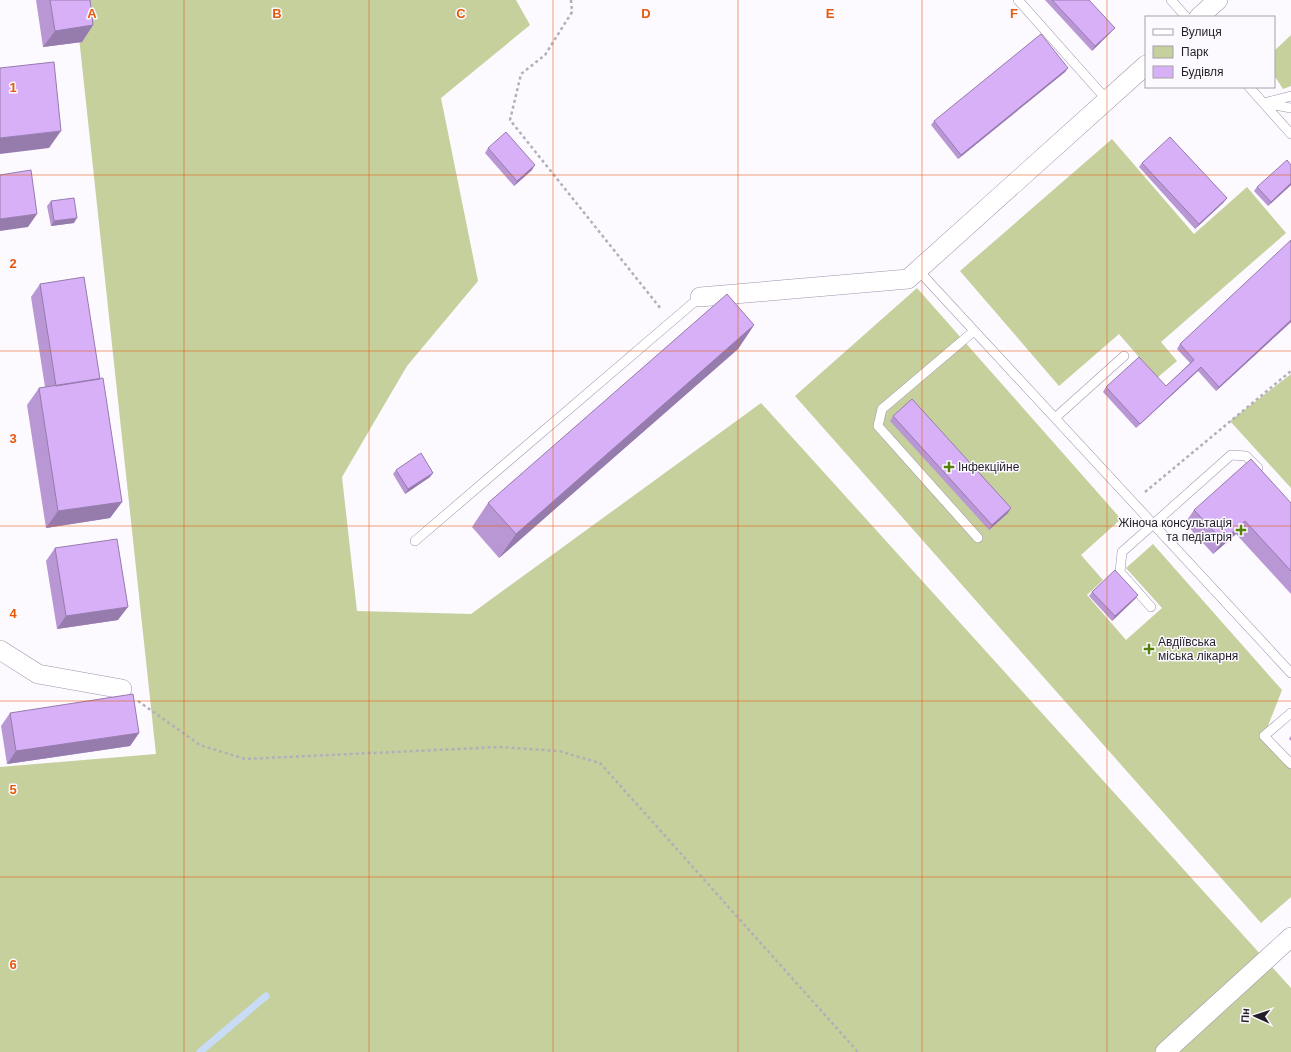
<svg xmlns="http://www.w3.org/2000/svg" width="1291" height="1052" font-family="Arial,sans-serif">
<style>
.green{fill:#c5d09d}
.lines{fill:none;stroke-linecap:round;stroke-linejoin:round}
.stream{stroke:#c9dcf7;stroke-width:7}
.lane-casing{stroke:#a092ad;stroke-width:10}
.street-casing{stroke:#a092ad;stroke-width:20}
.path{stroke:#b3afb7;stroke-width:2.5;stroke-dasharray:3 3;stroke-linecap:butt}
.lane{stroke:#fff;stroke-width:9}
.street{stroke:#fff;stroke-width:19}
.wall{fill:#b997d4}
.shaded-wall{fill:#967bad}
.building{fill:#d7b0f7;stroke:#967bad}
.grid{fill:none;stroke:#e8590c;stroke-width:1;stroke-opacity:0.55}
.poi-dot{fill:#558109;stroke:#fcf9ff;stroke-width:1.5}
.labels{text-anchor:middle;stroke-width:3;stroke-linejoin:round;paint-order:stroke}
.poi-label{font-size:12px;fill:#231e28;stroke:#fcf9ff;text-anchor:start}
.grid-label{font-size:13px;text-anchor:middle;font-weight:bold;fill:#e8590c;stroke:#fcf9ff;stroke-width:3;stroke-linejoin:round;paint-order:stroke}
</style>
<rect width="100%" height="100%" fill="#fcf9ff"/>
<path class="green" d="M75,0H516L530,25L441,98L478,281L407,366L342,477L357,611L471,614L761,403L1291,988V1052H0V767L156,754Z
M1291,35V86L1283,89L1274,75V51Z
M1112,139L1194,234L1247,187L1286,233L1161,342L1177,361L1157,378L1119,334L1059,386L960,271Z
M917,288L1121,519L1081,555L1103,580L1087,595L1126,640L1162,608L1126,568L1153,544L1282,690L1264,736L1291,765V897L1261,923L795,396Z
M1291,374V488L1230,421Z"/>
<g class="lines">
<path class="stream" d="M200,1052L266,996"/>
<defs>
<path id="lane" d="M1018,0L1107,100
M1171,0L1186,17
M1249,87L1291,134
M1291,96L1264,103L1291,108
M918,270L1291,673
M974,331L882,409L878,426L978,538
M1055,418L1124,356
M415,541L700,297
M1151,607L1120,572L1122,552L1231,455L1246,456L1258,468
M1291,713L1264,736L1291,764"/>
<path id="street" d="M1199,17L1218,0
M700,297L908,279L1146,65
M0,650L38,674L122,689
M1165,1052L1291,937"/>
</defs>
<use href="#lane" class="lane-casing"/>
<use href="#street" class="street-casing"/>
<path class="path" d="M571,0L572,12L545,55L521,74L510,120L661,309
M1145,492L1291,371
M138,701L200,745L245,759L500,747L559,751L600,763L858,1052"/>
<use href="#lane" class="lane"/>
<use href="#street" class="street"/>
</g>
<path class="wall" d="M36,0H90L93,25L82,42L43,47Z
M1045,0H1089L1111,32L1092,51Z
M1068,68L1065,72L958,159L931,125L934,121Z
M488,148L532,170L514,186L485,153Z
M1142,163L1227,198L1223,203L1195,229L1139,167Z
M1291,185L1268,206L1254,191L1257,187Z
M51,201L74,223L51,226L47,206Z
M40,284L100,379L122,502L110,518L46,528L27,405L39,388L45,387L31,297Z
M1291,322L1216,391L1198,371L1136,428L1103,392L1106,387L1166,386L1190,363L1177,349L1180,344Z
M754,325L738,349L499,558L472,527L488,503Z
M893,416L1008,513L989,530L890,421Z
M396,470L430,477L405,494L393,474Z
M1291,503V594L1236,534L1213,554L1185,523L1194,510Z
M55,548L118,620L57,629L46,561Z
M1092,592L1138,595L1135,599L1112,621L1089,596Z
M10,713L139,733L130,746L7,764L1,726Z
M1291,736V741L1289,739Z"/>
<path class="shaded-wall" d="M93,25L82,42L43,47L55,31Z
M1115,28L1092,51L1095,46Z
M1068,68L1065,72L958,159L961,155Z
M61,131L49,148L0,154V138Z
M535,165L532,170L514,186L517,181Z
M1291,183V185L1268,206L1271,202Z
M1227,198L1223,203L1195,229L1199,224Z
M37,214L28,227L0,231V219Z
M77,218L74,223L51,226L54,221Z
M1291,320V322L1216,391L1219,387Z
M754,325L738,349L499,558L516,534Z
M1201,367L1198,371L1136,428L1140,424Z
M433,473L430,477L405,494L408,489Z
M122,502L110,518L46,528L58,511Z
M1011,508L1008,513L989,530L992,525Z
M1245,521L1236,534L1213,554L1223,541Z
M1138,595L1135,599L1112,621L1115,616Z
M128,607L118,620L57,629L66,616Z
M139,733L130,746L7,764L16,751Z"/>
<path class="building" d="M50,0H90L93,25L55,31Z
M1052,0H1089L1115,28L1095,46Z
M1041,34L1068,68L961,155L934,121Z
M54,62L61,131L0,138V68Z
M506,132L535,165L517,181L488,148Z
M1170,137L1227,198L1199,224L1142,163Z
M1287,160L1291,165V183L1271,202L1257,187Z
M31,170L37,214L0,219V175Z
M74,198L77,218L54,221L51,201Z
M1291,240V320L1219,387L1201,367L1140,424L1106,387L1139,357L1166,386L1194,360L1180,344Z
M84,277L100,379L56,386L40,284Z
M727,294L754,325L516,534L488,503Z
M103,378L122,502L58,511L39,388Z
M912,399L1011,508L992,525L893,416Z
M421,453L433,473L408,489L396,470Z
M1251,459L1291,503V571L1245,521L1223,541L1194,510Z
M117,539L128,607L66,616L55,548Z
M1115,570L1138,595L1115,616L1092,592Z
M133,694L139,733L16,751L10,713Z"/>
<path class="grid" d="M184,0V1052M369,0V1052M553,0V1052M738,0V1052M922,0V1052M1107,0V1052M0,175H1291M0,351H1291M0,526H1291M0,701H1291M0,877H1291"/>
<g class="poi-dot">
<path d="M947 461h4v4h4v4h-4v4h-4v-4h-4v-4h4z"/>
<path d="M1239 524h4v4h4v4h-4v4h-4v-4h-4v-4h4z"/>
<path d="M1147 643h4v4h4v4h-4v4h-4v-4h-4v-4h4z"/>
</g>
<g class="labels">
<g class="poi-label">
<text x="958" y="471">Інфекційне</text>
<text x="1232" y="527" text-anchor="end">Жіноча консультація<tspan x="1232" dy="14">та педіатрія</tspan></text>
<text x="1158" y="646">Авдіївська<tspan x="1158" dy="14">міська лікарня</tspan></text>
</g>
</g>
<g class="grid-label">
<text x="92" y="18">A</text>
<text x="277" y="18">B</text>
<text x="461" y="18">C</text>
<text x="646" y="18">D</text>
<text x="830" y="18">E</text>
<text x="1014" y="18">F</text>
<text x="13" y="92">1</text>
<text x="13" y="268">2</text>
<text x="13" y="443">3</text>
<text x="13" y="618">4</text>
<text x="13" y="794">5</text>
<text x="13" y="969">6</text>
</g>
<rect x="1145" y="16" width="130" height="72" fill="#fcf9ff" stroke="#a5a1a9"/>
<rect x="1153" y="29" width="20" height="6" fill="#ffffff" stroke="#a5a1a9"/>
<text x="1181" y="36" font-size="12" fill="#231e28">Вулиця</text>
<rect x="1153" y="46" width="20" height="12" fill="#c5d09d" stroke="#a5a1a9"/>
<text x="1181" y="56" font-size="12" fill="#231e28">Парк</text>
<rect x="1153" y="66" width="20" height="12" fill="#d7b0f7" stroke="#a5a1a9"/>
<text x="1181" y="76" font-size="12" fill="#231e28">Будівля</text>
<g transform="translate(1255 1016) rotate(273)" stroke="#fcf9ff" stroke-width="3" paint-order="stroke">
<path d="M0-3L7 15L0 10L-7 15Z" fill="#231e28"/>
<text y="-6" font-size="11" font-weight="bold" text-anchor="middle" fill="#231e28">Пн</text>
</g>
</svg>
